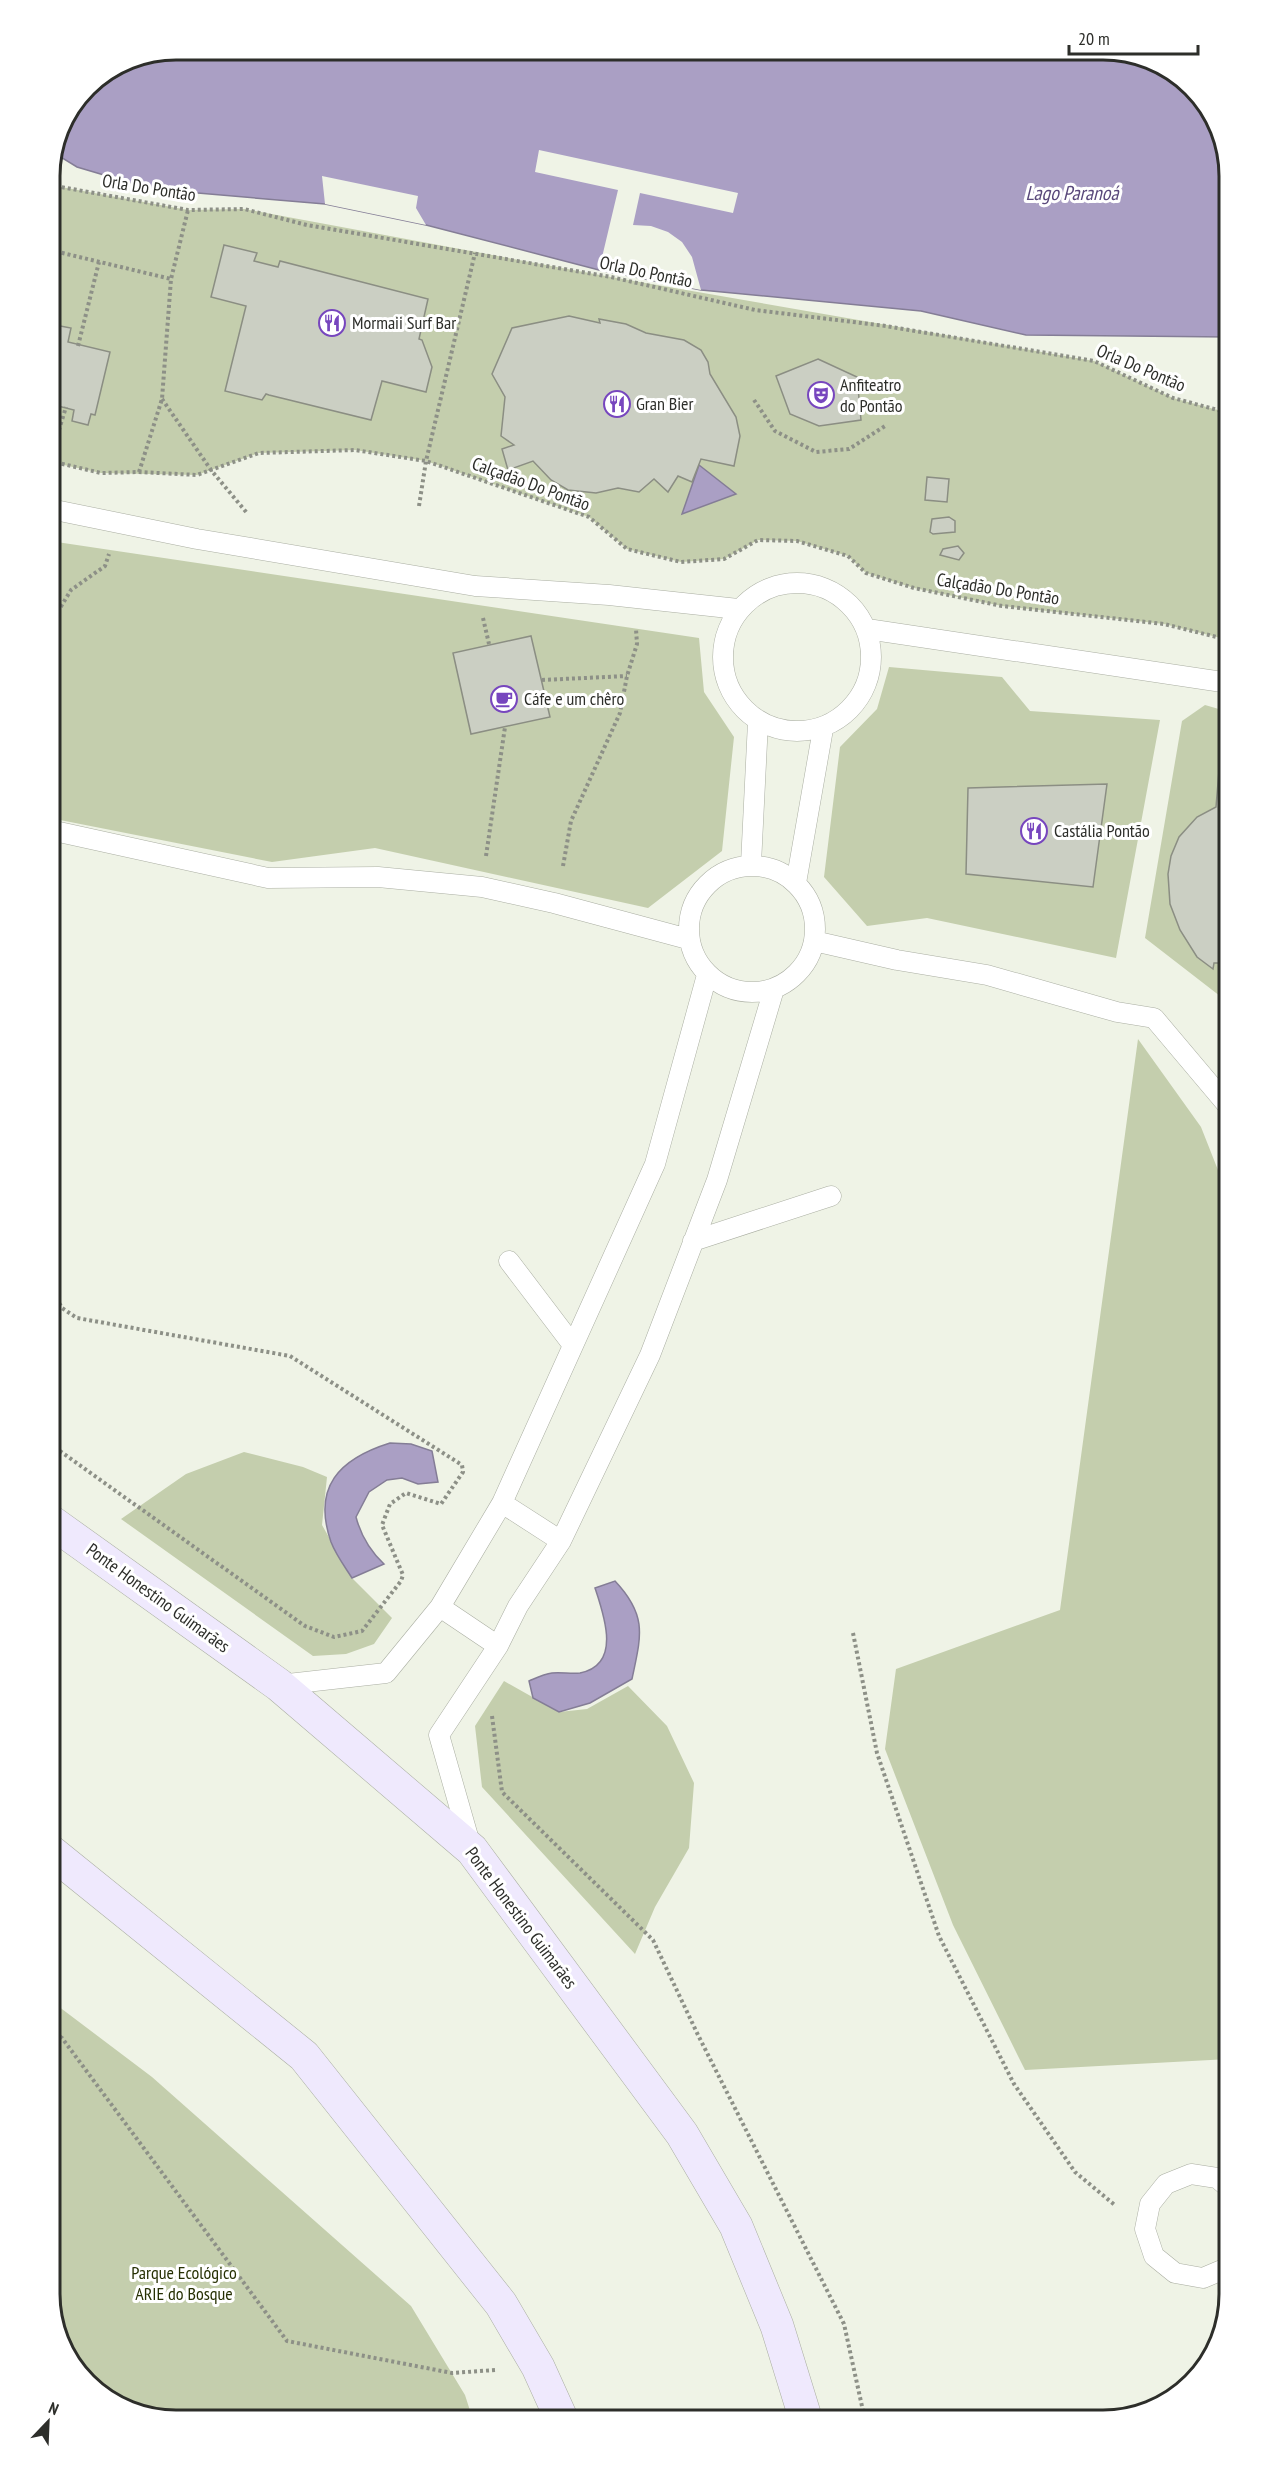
<svg xmlns="http://www.w3.org/2000/svg" width="1279" height="2470" font-family="'PT Sans Narrow',sans-serif">
<style>
.green{fill:#c4cead}
.water{fill:#aa9fc4;stroke:#847d96;stroke-width:1.5}
.pier{fill:#eff3e6}
.building{fill:#cbcfc3;stroke:#8b8e83;stroke-width:1.5}
.lines{fill:none;stroke-linecap:round;stroke-linejoin:round}
.lane-casing{stroke:#aaaea2;stroke-width:21}
.secondary-casing{stroke:#aaaea2;stroke-width:34}
.path{stroke:#8d9087;stroke-width:4;stroke-dasharray:3 3;stroke-linecap:butt}
.lane{stroke:#fff;stroke-width:20}
.secondary{stroke:#efe9fd;stroke-width:33}
.labels{text-anchor:middle;stroke-width:6;stroke-linejoin:round;paint-order:stroke}
.street-label{font-size:18px;fill:#2d2e2a;stroke:#fff}
.poi-label{font-size:18px;fill:#2d2e2a;stroke:#fff;text-anchor:start}
.park-label{font-size:18px;fill:#263003;stroke:#fff}
.water-label{font-size:20px;font-style:italic;fill:#59487b;stroke:#fff}
.rim{fill:none;stroke:#2d2e2a;stroke-width:3}
</style>
<rect width="100%" height="100%" fill="#eff3e6"/>
<path class="green" d="M50,185L188,210L244,209L611,277L1094,361L1173,398L1229,413V640L1164,624L1002,606L914,588L866,573L848,556L797,541L758,540L724,559L681,562L627,549L589,517L426,461L355,450L259,453L197,475L101,473L50,462Z
M50,541L699,638L704,692L734,737L722,851L648,908L375,848L272,862L50,818Z
M889,667L1002,677L1030,711L1160,720L1116,958L927,918L867,926L824,877L840,747L877,709Z
M1205,705L1229,712V1003L1145,938L1182,721Z
M1138,1039L1201,1127L1229,1198V2059L1025,2070L953,1925L885,1749L896,1669L1060,1610Z
M244,1452L303,1467L327,1477L322,1525L352,1578L392,1618L374,1644L346,1654L313,1656L121,1519L186,1474Z
M504,1681L559,1712L587,1709L628,1686L667,1726L694,1783L689,1848L655,1907L635,1954L482,1787L475,1726Z
M50,2000L152,2077L411,2306L465,2395L473,2420H168L99,2395L59,2342L50,2294Z"/>
<path class="water" d="M176,50H1112L1180,75L1220,128L1229,176V337L1026,335L921,311L701,290L599,270L426,225L325,204L151,189L77,167L54,153L62,120L87,86L128,59Z
M699,465L736,494L682,514Z
M390,1443L411,1444L432,1451L438,1482L418,1484L402,1478L387,1480L369,1492L356,1517C361,1536 369,1550 384,1564L352,1578C345,1567 336,1555 331,1542C312,1487 339,1459 390,1443Z
M615,1581C648,1616 641,1636 632,1679L590,1703L559,1712L533,1698L529,1681C536,1678 544,1674 552,1673C561,1672 571,1674 580,1673C622,1665 604,1615 595,1588Z"/>
<path class="pier" d="M539,150L738,193L733,213L640,193L633,225L651,226L668,232L682,242L692,257L701,290L599,270L618,190L535,172Z
M322,176L418,196L416,208L426,225L325,204Z"/>
<path class="building" d="M224,245L257,253L254,261L278,267L280,261L428,299L419,339L422,340L432,367L426,392L382,381L371,420L269,395L266,394L262,400L225,391L246,306L211,297Z
M569,316L600,323L599,319L626,324L646,333L684,340L701,350L708,362L710,374L736,417L740,436L734,466L701,459L692,482L678,476L668,492L654,479L639,492L618,488L596,493L568,490L551,480L533,461L508,470L502,449L514,445L501,436L505,397L492,374L512,328Z
M55,325L71,328L68,342L110,352L95,415L91,414L88,425L72,421L74,410L50,404V338H52Z
M818,359L857,377L861,420L819,426L790,414L776,376Z
M927,477L949,479L947,502L925,500Z
M949,517L955,521V532L933,534L930,532L932,519Z
M958,546L964,553L959,560L940,555L943,549Z
M531,636L550,717L471,734L453,653Z
M1222,735L1229,736V963H1214L1213,969L1197,957L1180,930L1170,904L1168,874L1171,856L1179,837L1197,817L1216,807Z
M1107,784L1093,887L966,874L968,788Z"/>
<g class="lines">
<defs>
<path id="lane" d="M50,509L197,539L475,586L609,595L738,609
M723 657a74 74 0 1 1 148 0a74 74 0 1 1-148 0Z
M867,629L1229,683
M50,830L268,878L378,877L482,887L554,903L688,939
M751,864L758,722
M689 929a63 63 0 1 1 126 0a63 63 0 1 1-126 0Z
M796,883L823,729
M814,941L897,960L987,975L1117,1012L1154,1018L1229,1107
M693,1241L831,1196
M509,1261L572,1344
M502,1503L561,1541
M440,1607L498,1646
M279,1685L386,1673L440,1607L502,1503L655,1164L707,975
M471,1847L439,1735L498,1646L518,1606L561,1541L650,1355L717,1180L774,989
M1229,2267L1203,2278L1175,2273L1154,2256L1145,2229L1150,2204L1166,2184L1191,2174L1217,2178L1229,2188"/>
<path id="secondary" d="M50,1521L279,1685L472,1850L682,2134L736,2226L777,2326L806,2420
M50,1851L304,2056L501,2304L538,2367L562,2420"/>
</defs>
<use href="#lane" class="lane-casing"/>
<use href="#secondary" class="secondary-casing"/>
<path class="path" d="M50,185L188,210L244,209L307,225L611,277L755,310L886,326L1094,361L1173,398L1229,413
M50,250L171,279
M78,346L99,262
M162,399L211,470L247,513
M754,400L775,431L816,452L849,449L885,426
M50,459L66,407
M50,461L101,473L139,472L197,475L259,453L355,450L426,461L589,517L627,549L681,562L724,559L758,540L797,541L848,556L866,573L914,588L1002,606L1164,624L1229,640
M139,472L162,399L171,279L188,210
M419,506L426,461L475,253
M483,618L489,644
M55,653L54,618L71,590L105,566L109,554
M542,680L627,676
M486,856L505,727
M563,866L571,821L620,713L627,676L637,644L636,629
M50,1444L305,1626L334,1637L362,1631L401,1581L403,1575L382,1525L390,1504L406,1493L441,1504L463,1472L462,1465L290,1356L77,1318L62,1308L50,1287
M853,1633L877,1753L939,1936L1014,2084L1075,2172L1116,2206
M492,1716L502,1792L653,1940L698,2035L844,2324L865,2420
M50,2030L62,2038L287,2341L452,2373L495,2370"/>
<use href="#lane" class="lane"/>
<use href="#secondary" class="secondary"/>
</g>
<defs>
<symbol id="restaurant-ring" viewBox="-11 -11 22 22"><circle r="9.5" fill="#fff" stroke="#7746be" stroke-width="1.5"/><path d="M-5-6h1v4h1v-4h1v4h1v-4h1v5L-1.5 .5V6h-2V.5L-5-1ZM5-6V6H3V1.5H1.5Q1.5-4 5-6Z" fill="#7746be"/></symbol>
<symbol id="theatre-ring" viewBox="-11 -11 22 22"><circle r="9.5" fill="#fff" stroke="#7746be" stroke-width="1.5"/><path d="M-5-5.5Q0-4 5-5.5V0Q5 5 0 6Q-5 5-5 0ZM-3.3-2.5H-1v1.5H-3.3ZM1-2.5H3.3v1.5H1ZM-2.8 1Q0 5.5 2.8 1Z" fill="#7746be"/></symbol>
<symbol id="cafe-ring" viewBox="-11 -11 22 22"><circle r="9.5" fill="#fff" stroke="#7746be" stroke-width="1.5"/><path d="M-5.5-4.5H6V0H3Q3 3.5 0 3.5H-2.5Q-5.5 3.5-5.5 0ZM3-3.2v2h1.7v-2ZM-6 4.5H4V6H-6Z" fill="#7746be"/></symbol>
</defs>
<g fill-rule="evenodd">
<use href="#restaurant-ring" x="317" y="308" width="30" height="30"/>
<use href="#theatre-ring" x="806" y="380" width="30" height="30"/>
<use href="#restaurant-ring" x="602" y="389" width="30" height="30"/>
<use href="#cafe-ring" x="489" y="684" width="30" height="30"/>
<use href="#restaurant-ring" x="1019" y="816" width="30" height="30"/>
</g>
<g class="labels">
<g class="street-label">
<text transform="translate(149 188) rotate(9)" y="6">Orla Do Pontão</text>
<text transform="translate(646 272) rotate(12)" y="6">Orla Do Pontão</text>
<text transform="translate(1141 368) rotate(23)" y="6">Orla Do Pontão</text>
<text transform="translate(531 484) rotate(20)" y="6">Calçadão Do Pontão</text>
<text transform="translate(998 589) rotate(9)" y="6">Calçadão Do Pontão</text>
<text transform="translate(158 1598) rotate(36)" y="6">Ponte Honestino Guimarães</text>
<text transform="translate(521 1918) rotate(53)" y="6">Ponte Honestino Guimarães</text>
</g>
<g class="poi-label">
<text x="352" y="329">Mormaii Surf Bar</text>
<text x="840" y="391">Anfiteatro<tspan x="840" dy="21">do Pontão</tspan></text>
<text x="636" y="410">Gran Bier</text>
<text x="524" y="705">Cáfe e um chêro</text>
<text x="1054" y="837">Castália Pontão</text>
</g>
<g class="park-label">
<text x="184" y="2279">Parque Ecológico<tspan x="184" dy="21">ARIE do Bosque</tspan></text>
</g>
<g class="water-label">
<text x="1072" y="200">Lago Paranoá</text>
</g>
</g>
<path d="M0 0H1279V2470H0ZM176 60H1103A116 116 0 0 1 1219 176V2294A116 116 0 0 1 1103 2410H176A116 116 0 0 1 60 2294V176A116 116 0 0 1 176 60Z" fill="#fff" fill-rule="evenodd"/>
<path class="rim" d="M176 60H1103A116 116 0 0 1 1219 176V2294A116 116 0 0 1 1103 2410H176A116 116 0 0 1 60 2294V176A116 116 0 0 1 176 60Z"/>
<g transform="translate(48 2422) rotate(23)" stroke="#ffffff" stroke-width="4.5" paint-order="stroke">
<path d="M0-4.5L10 22L0 15L-10 22Z" fill="#2d2e2a"/>
<text y="-9" font-size="16" font-weight="bold" text-anchor="middle" fill="#2d2e2a">N</text>
</g>
<path d="M1069 45v9h129v-9" fill="none" stroke="#2d2e2a" stroke-width="3"/>
<text x="1078" y="45" font-size="18" fill="#2d2e2a" stroke="#ffffff" stroke-width="4.5" paint-order="stroke">20 m</text>
</svg>
